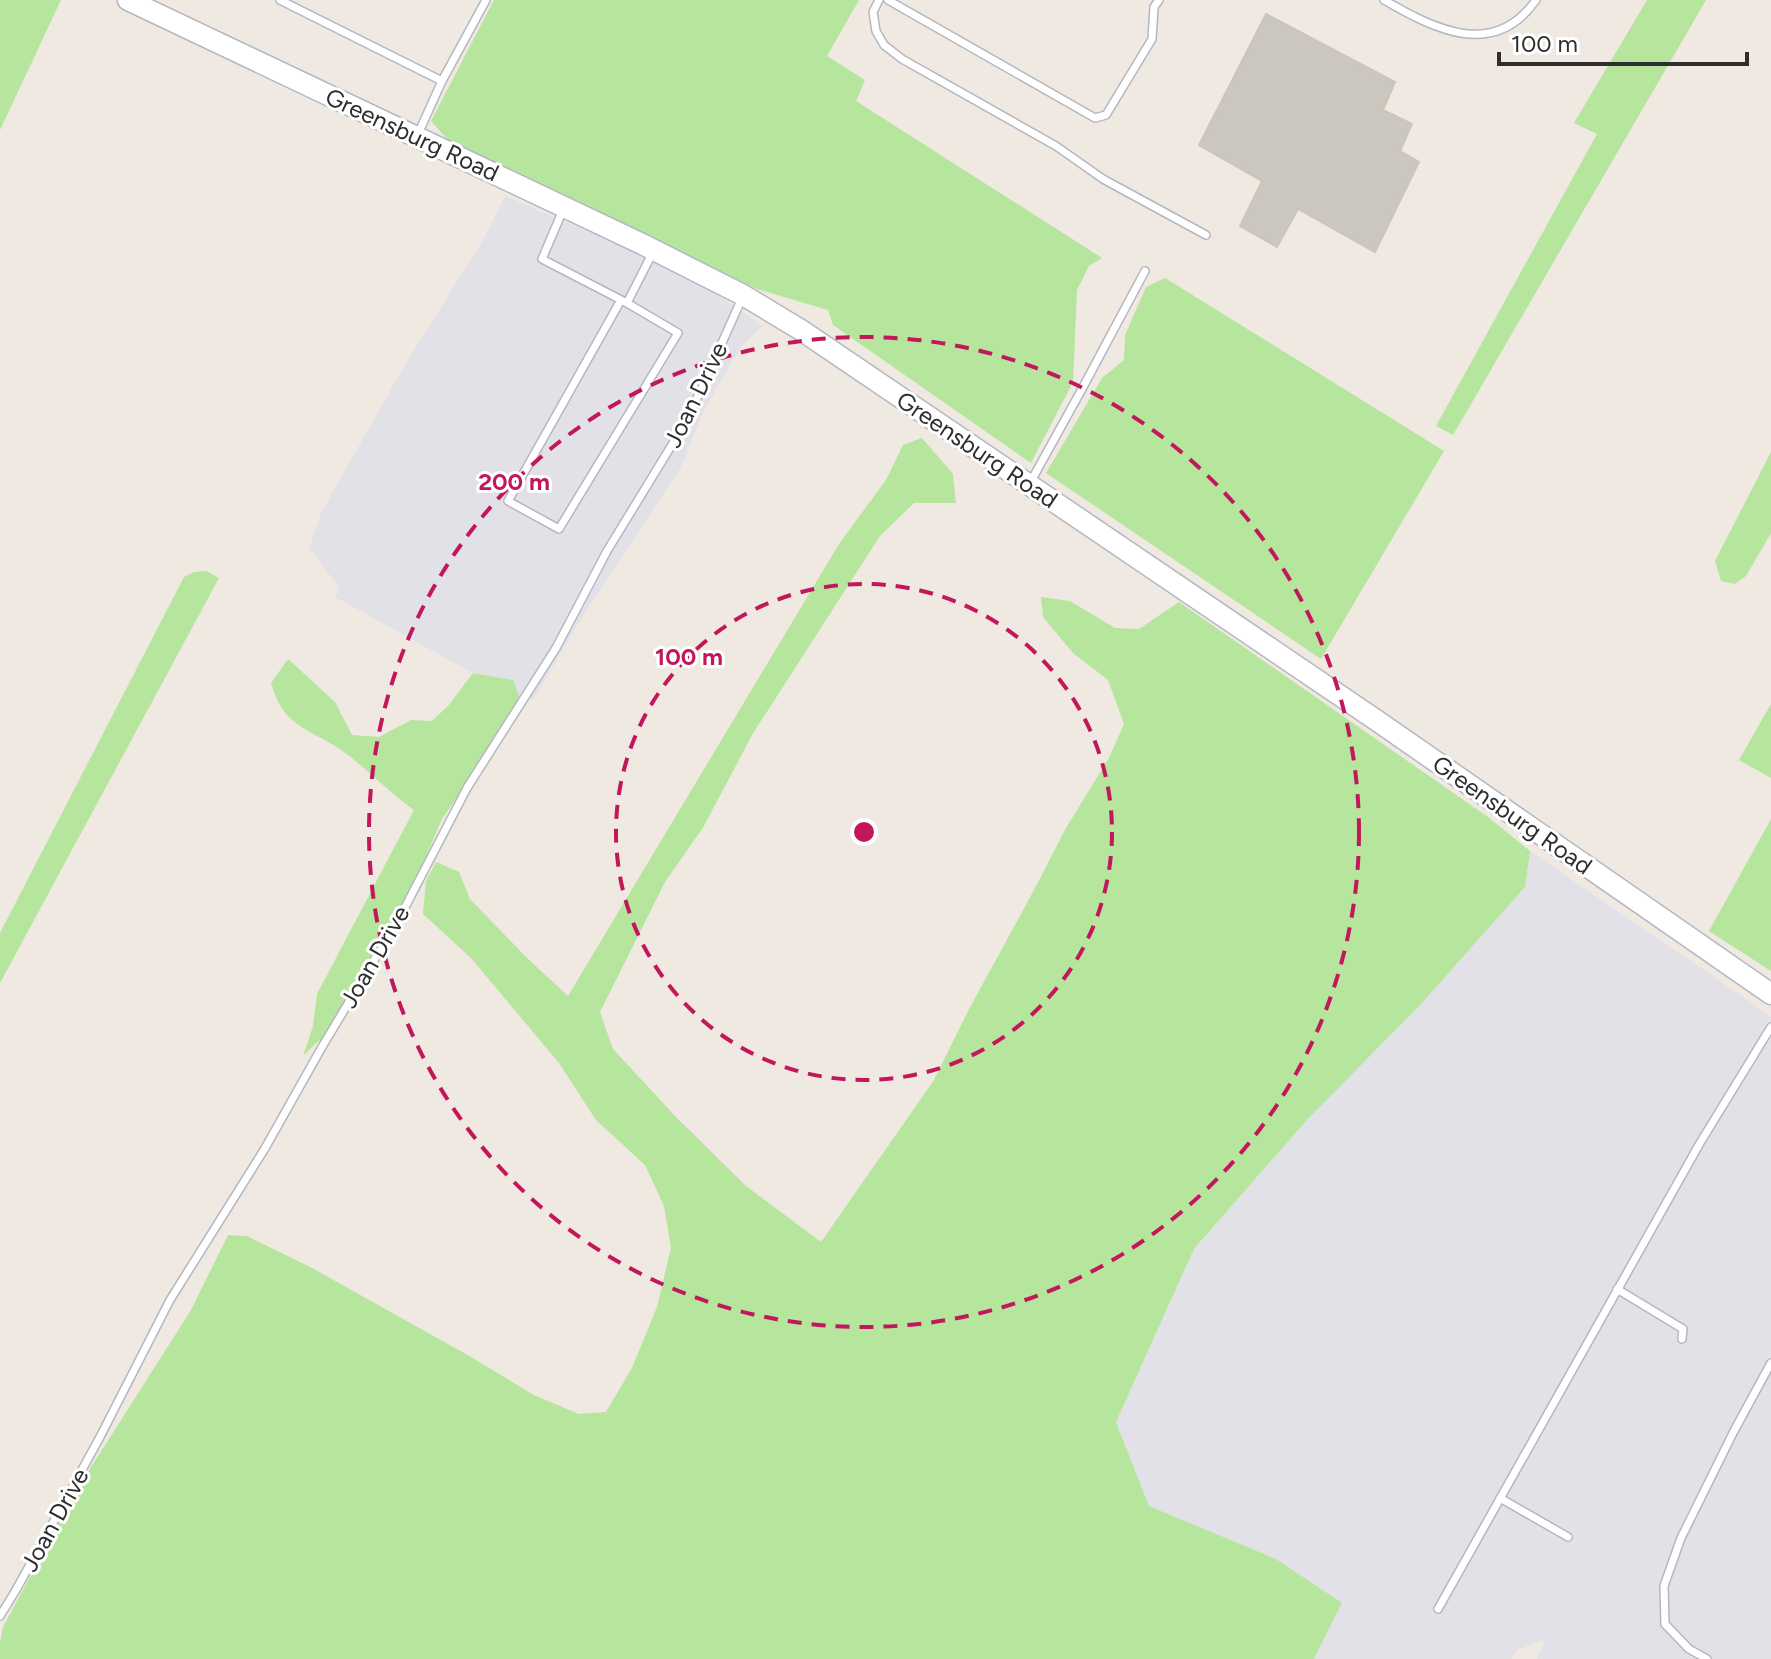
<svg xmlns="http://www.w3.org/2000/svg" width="1771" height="1659" font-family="Figtree,sans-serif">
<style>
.industrial{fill:#e3e1e8}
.green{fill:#b6e59e}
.building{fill:#cbc7bf;stroke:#cbc5ba;stroke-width:2}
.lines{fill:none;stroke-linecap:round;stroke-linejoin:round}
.lane-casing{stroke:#b4b7c1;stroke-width:10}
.secondary-casing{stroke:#b4b7c1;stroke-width:23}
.lane{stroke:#fff;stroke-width:7}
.secondary{stroke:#fff;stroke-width:20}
.ring{fill:none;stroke:#c2185b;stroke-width:4;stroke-dasharray:14 10}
.labels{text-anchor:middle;stroke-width:6;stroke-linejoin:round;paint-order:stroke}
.street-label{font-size:24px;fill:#2e2e2e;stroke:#fff}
.centre{fill:#c2185b;stroke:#fff;stroke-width:4}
.ring-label{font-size:24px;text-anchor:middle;font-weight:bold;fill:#c2185b;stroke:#fff;stroke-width:6;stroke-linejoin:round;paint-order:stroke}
</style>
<rect width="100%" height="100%" fill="#efe9e1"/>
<path class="industrial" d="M505,196L605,239L713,292L763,326L740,348L704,410L681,467L578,624L533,700L520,698L513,680L473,673L335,597L339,587L309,548L322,511L402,370L483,240Z
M1530,851L1771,1016V1659H1537L1546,1639L1517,1650L1512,1659H1314L1276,1559L1149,1506L1116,1422L1194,1250L1306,1121L1421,1004L1525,887Z"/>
<path class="green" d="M0,0H61L0,130Z
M494,0H859L827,56L865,80L856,101L1102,258L1089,266L1077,290L1073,382L1031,463L833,325L828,310L757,289L447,139L431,121Z
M1647,0H1706L1453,435L1436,426L1597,134L1574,123Z
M1165,278L1444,451L1321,659L1046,473L1102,378L1124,360L1125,335L1146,287Z
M922,438L953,474L956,503H914L880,536L752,735L704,826L665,882L600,1012L613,1049L676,1117L746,1186L821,1242L934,1080L968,1011L1033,892L1066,828L1109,758L1124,724L1108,680L1073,653L1043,617L1041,597L1070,601L1115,628L1139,629L1179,602L1488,817L1530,851L1525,887L1421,1004L1306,1121L1194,1249L1116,1422L1149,1506L1276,1559L1342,1603L1314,1659H0V1642L3,1627L79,1486L191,1310L228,1235L247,1236L312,1268L464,1353L534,1395L579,1414L606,1412L632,1368L657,1307L671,1248L664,1206L645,1165L596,1120L559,1063L471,958L423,914L426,881L436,862L459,872L470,899L526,957L568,996L839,544L886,480L903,445Z
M1771,452V533L1746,576L1735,584L1721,581L1715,561Z
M206,571L219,578L0,983V933L184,577L194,572Z
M288,659L335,702L352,735L379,737L411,720L432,721L449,705L473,673L513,680L520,698L482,760L442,819L400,917L331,1033L316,1043L303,1056L313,1026L317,994L414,810C388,792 367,768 341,750C325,738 302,731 288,716C279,706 275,696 271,683Z
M1771,704V778L1739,760Z
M1771,819V971L1709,931Z"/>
<path class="building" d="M1266,14L1395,82L1383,110L1412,124L1400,151L1419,162L1375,252L1298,209L1277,247L1240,226L1262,181L1199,145Z"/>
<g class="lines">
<defs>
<path id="lane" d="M280,0L442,81
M879,0L873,12L876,31L884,45L902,59L1056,146L1103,179L1206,235
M888,0L1095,118L1106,115L1152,39L1154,7L1159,0
M1384,0C1434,29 1494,60 1536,0
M418,134L442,81L486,0
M563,210L542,259L627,303L653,252
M621,300L508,501L559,529L678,333L627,303
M1030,483L1082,389L1145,271
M1617,1289L1683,1329L1682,1339
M1500,1498L1568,1537
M1438,1609L1700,1143L1771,1027
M0,1616L16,1590L100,1437L170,1300L264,1150L322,1047L400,917L467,788L556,648L607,551L681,430L701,390L742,298
M1707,1659L1689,1649L1665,1624L1664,1586L1681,1538L1734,1431L1771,1363"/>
<path id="secondary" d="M128,0L642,244L743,295L801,330L1376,720L1771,994"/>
</defs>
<use href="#lane" class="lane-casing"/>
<use href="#secondary" class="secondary-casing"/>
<use href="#lane" class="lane"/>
<use href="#secondary" class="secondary"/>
</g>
<g class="ring">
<circle cx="864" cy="832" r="248"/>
<circle cx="864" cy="832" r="495"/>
</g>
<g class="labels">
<g class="street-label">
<text transform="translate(412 135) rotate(25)" y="8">Greensburg Road</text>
<text transform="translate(696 395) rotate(-64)" y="8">Joan Drive</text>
<text transform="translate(977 450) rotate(34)" y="8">Greensburg Road</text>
<text transform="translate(1512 815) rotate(35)" y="8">Greensburg Road</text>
<text transform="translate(375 957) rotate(-60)" y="8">Joan Drive</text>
<text transform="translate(55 1520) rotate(-61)" y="8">Joan Drive</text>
</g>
</g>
<circle cx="864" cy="832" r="12" class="centre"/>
<g class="ring-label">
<text x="514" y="490">200 m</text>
<text x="689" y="665">100 m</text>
</g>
<path d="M1499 52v12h248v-12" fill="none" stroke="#2e2e2e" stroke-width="4"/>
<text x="1511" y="52" font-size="24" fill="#2e2e2e" stroke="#ffffff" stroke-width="6" paint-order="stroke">100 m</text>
</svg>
